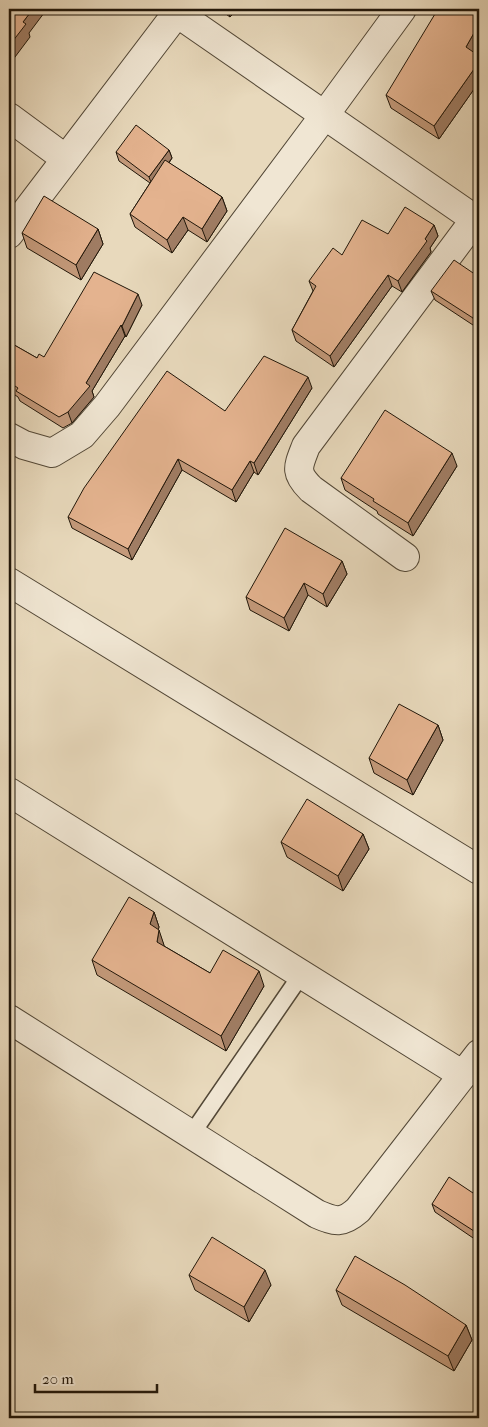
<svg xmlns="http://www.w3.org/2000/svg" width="488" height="1427" font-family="'IM FELL French Canon',serif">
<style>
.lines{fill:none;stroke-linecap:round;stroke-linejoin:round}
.lane-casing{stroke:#524736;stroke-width:19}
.street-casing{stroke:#524736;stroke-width:30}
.lane{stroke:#f0e6d3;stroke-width:16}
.street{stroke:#f0e6d3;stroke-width:28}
.wall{fill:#c49a7b;stroke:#201609}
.shaded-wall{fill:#a07d64;stroke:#201609}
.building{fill:#e4b38f;stroke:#201609}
</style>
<rect width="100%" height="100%" fill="#e8d9bc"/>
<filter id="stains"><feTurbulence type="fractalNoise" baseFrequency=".004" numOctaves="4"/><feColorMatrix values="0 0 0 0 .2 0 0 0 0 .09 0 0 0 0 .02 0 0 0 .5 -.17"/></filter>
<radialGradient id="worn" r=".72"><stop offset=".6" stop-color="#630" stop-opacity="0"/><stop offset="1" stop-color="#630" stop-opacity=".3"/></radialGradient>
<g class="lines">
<defs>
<path id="lane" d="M191,1135L301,975"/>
<path id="street" d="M171,9L479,222
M9,117L66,159
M9,234L180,9
M9,437L24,445L52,453L82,435L107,406L324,116L402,9
M405,557L311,489C294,472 298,467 306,446L479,214
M9,582L479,870
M9,792L463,1075
M9,1019L317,1214C336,1222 342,1224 358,1210L479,1054"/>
</defs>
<use href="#lane" class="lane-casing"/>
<use href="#street" class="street-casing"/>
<use href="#lane" class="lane"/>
<use href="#street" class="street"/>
</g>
<path class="wall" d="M219,9H237L230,17Z
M479,56V82L439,139L391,108L386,95Z
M169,150L172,158L169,163L222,197L227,211L207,242L188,230L172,253L135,227L130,214L150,183L119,161L116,152Z
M434,225L438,236L430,248L431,252L402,292L392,286L334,367L296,341L292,330L313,291L309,281L342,255L388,234Z
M98,229L103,244L81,280L27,248L22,233Z
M479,277L476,327L435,300L431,291Z
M142,305L126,337L125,336L92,391L94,397L72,423L63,428L20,401L18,397L9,391V342L37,358L44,357Z
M312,388L258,475L254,472L236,502L182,470L132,560L72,528L68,517L225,411Z
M457,466L413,536L378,514L377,511L345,490L341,478Z
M342,561L347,574L327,607L308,595L289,631L250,610L246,597Z
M438,725L443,740L413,795L374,773L369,758Z
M363,834L369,849L343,891L287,857L281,842Z
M154,912L159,927L158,929L164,946L210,973L264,986L226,1051L97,975L92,960Z
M479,1197V1242L435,1212L432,1204Z
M189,1275L271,1285L249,1322L195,1290Z
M336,1290L466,1325L472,1340L454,1371L342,1305Z"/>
<path class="shaded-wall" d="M33,9H47L29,33L30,37L9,65V46L23,22Z
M227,9H237L230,17Z
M479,24V46L471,60L466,47Z
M479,62V82L439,139L434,126Z
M169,150L172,158L152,185L149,177Z
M222,197L227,211L207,242L202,229Z
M183,217L188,230L172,253L167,240Z
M434,225L438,236L430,248L431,252L402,292L398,281Z
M98,229L103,244L81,280L76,265Z
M388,275L392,286L334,367L330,356Z
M138,294L142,305L126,337L122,326Z
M479,308V321L476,327L473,318Z
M121,325L125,336L92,391L94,397L72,423L68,412L86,383Z
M308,377L312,388L258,475L254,463Z
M452,453L457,466L413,536L408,523Z
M178,459L182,470L132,560L128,549Z
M250,461L254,472L236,502L232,490Z
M342,561L347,574L327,607L323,594Z
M304,583L308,595L289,631L284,618Z
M438,725L443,740L413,795L407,780Z
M363,834L369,849L343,891L338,876Z
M154,912L159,927L156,939L150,924Z
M159,930L164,945L162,957L157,942Z
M259,971L264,986L226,1051L221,1036Z
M479,1229V1241L477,1233Z
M265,1270L271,1285L249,1322L244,1307Z
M466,1325L472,1340L454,1371L448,1356Z"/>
<path class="building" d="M9,9H33L23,22L26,24L9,46Z
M438,9H479V24L466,47L479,56V62L434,126L386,95Z
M136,125L169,150L149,177L116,152Z
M165,160L222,197L202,229L183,217L167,240L130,214Z
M44,196L98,229L76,265L22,233Z
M405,207L434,225L425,239L427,241L398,281L388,275L330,356L292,330L316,286L309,281L333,248L342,255L362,220L388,234Z
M454,260L479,277V308L473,318L431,291Z
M94,272L138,294L122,326L121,325L86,383L90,386L68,412L59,417L16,391L18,388L9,382V342L37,358L39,354L44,357Z
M264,356L308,377L254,463L250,461L232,490L178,459L128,549L68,517L84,488L167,371L225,411Z
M385,410L452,453L408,523L373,501L374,499L341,478Z
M285,528L342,561L323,594L304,583L284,618L246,597Z
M399,704L438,725L407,780L369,758Z
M307,799L363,834L338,876L281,842Z
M129,897L154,912L150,924L159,930L157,942L210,973L223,950L259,971L221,1036L92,960Z
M449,1177L479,1197V1229L477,1233L432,1204Z
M212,1237L265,1270L244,1307L189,1275Z
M355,1256L405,1285L466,1325L448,1356L336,1290Z"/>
<rect width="488" height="1427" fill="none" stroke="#e8d9bc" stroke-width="30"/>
<rect x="10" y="10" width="468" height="1407" fill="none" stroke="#201609" stroke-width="2.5"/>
<rect x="15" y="15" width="458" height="1397" fill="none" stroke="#201609"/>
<path d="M35 1384v8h122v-8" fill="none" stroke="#201609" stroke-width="2.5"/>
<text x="42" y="1384" font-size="15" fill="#201609" stroke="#f0e6d3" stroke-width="4" paint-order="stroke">20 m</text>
<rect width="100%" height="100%" filter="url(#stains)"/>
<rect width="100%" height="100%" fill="url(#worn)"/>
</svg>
